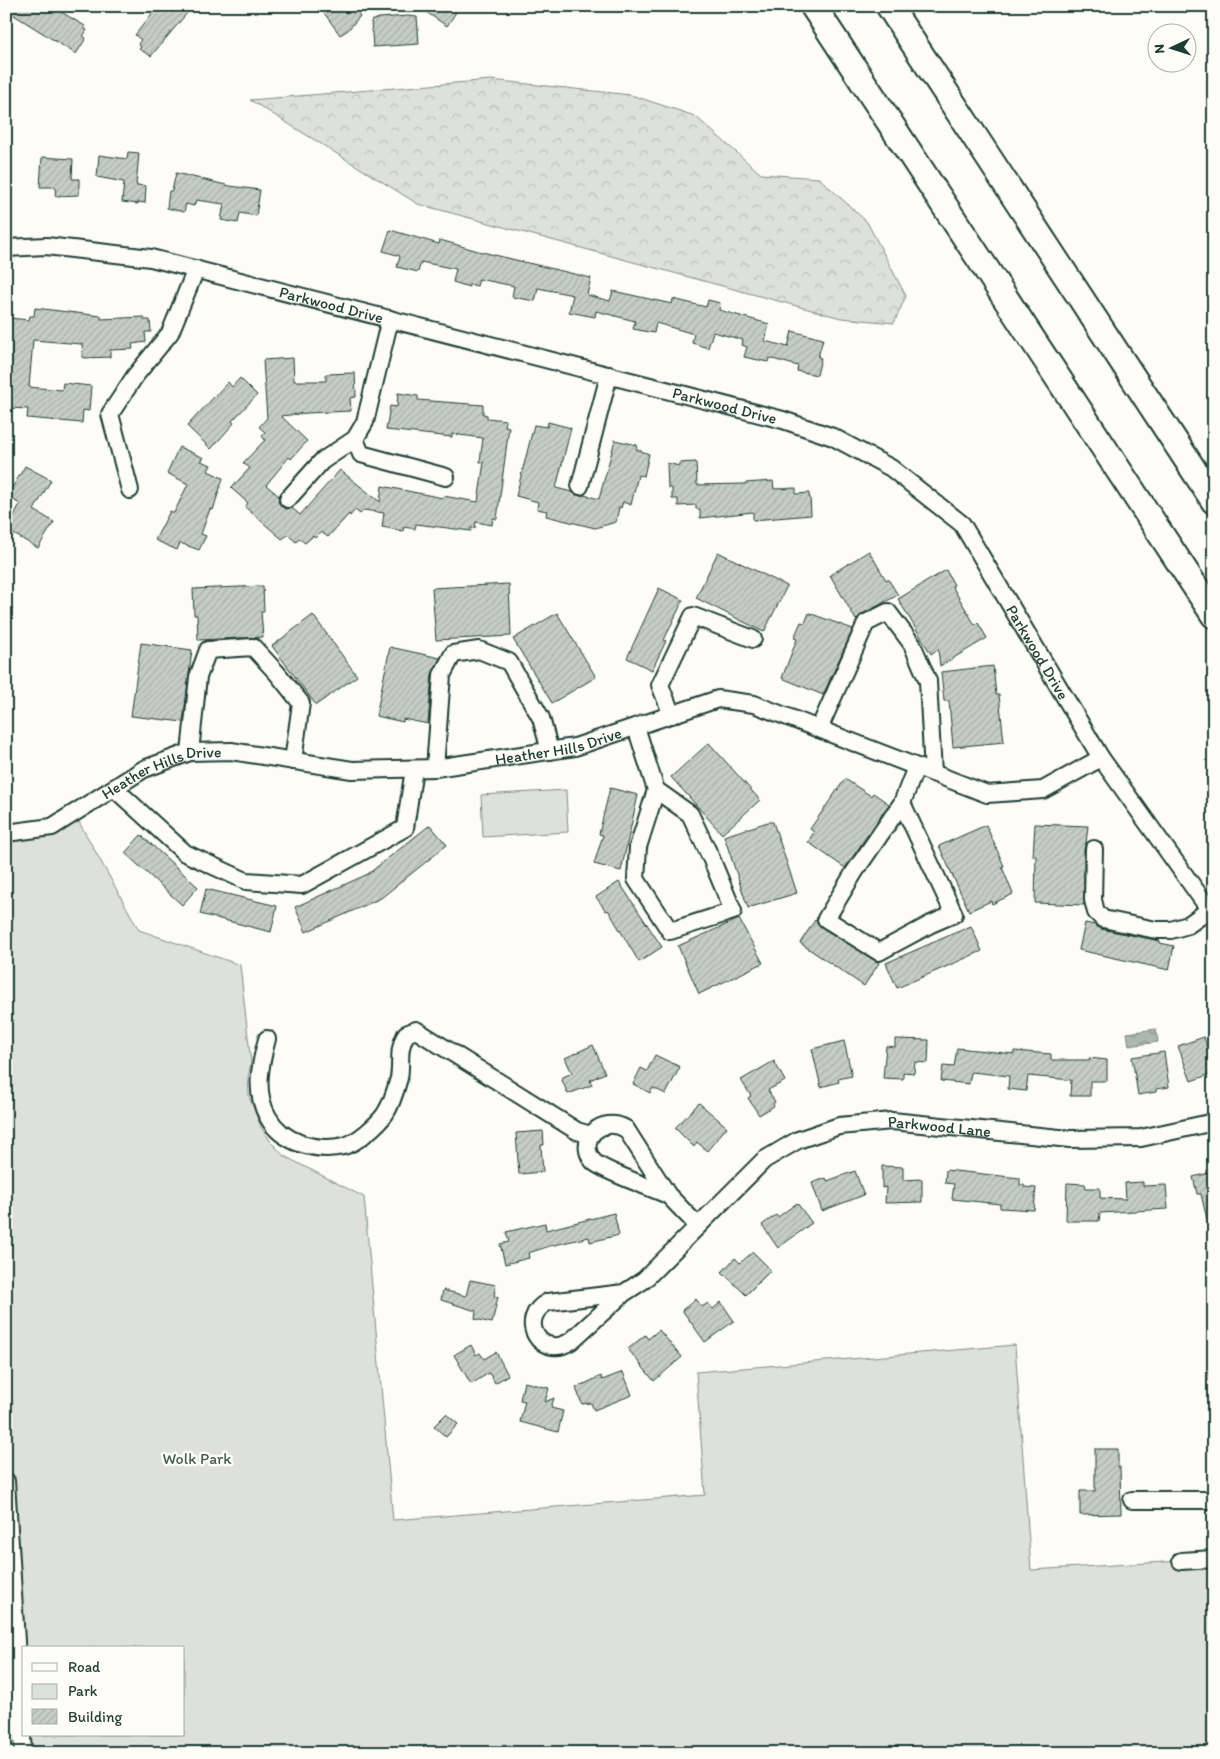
<svg xmlns="http://www.w3.org/2000/svg" width="1220" height="1759" font-family="Itim,sans-serif">
<style>
.forest{fill:url(#forest-crowns);stroke:#7e8e88}
.green{fill:#dde0db;stroke:#7e8e88;fill-rule:evenodd}
.water{fill:url(#water-waves);stroke:#75877f}
.building{fill:url(#building-hatch);stroke:#1f3d34}
.lines{fill:none;stroke-linecap:round;stroke-linejoin:round}
.minor-casing{stroke:#1f3d34;stroke-width:20}
.highway-casing{stroke:#1f3d34;stroke-width:29}
.minor{stroke:#fdfcf7;stroke-width:16}
.highway{stroke:#fdfcf7;stroke-width:25}
.labels{text-anchor:middle;stroke-width:5;stroke-linejoin:round;paint-order:stroke}
.street-label{font-size:16px;fill:#1f3d34;stroke:#fdfcf7}
.park-label{font-size:16px;fill:#455e55;stroke:#fdfcf7}
</style>
<defs>
<pattern id="forest-crowns" width="20" height="18" patternUnits="userSpaceOnUse" patternTransform="scale(1.25)"><rect width="20" height="18" fill="#dde0db"/><path d="M2 6a3 3 0 1 1 6 0M12 15a3 3 0 1 1 6 0" fill="none" stroke="#bdc1bd"/></pattern>
<pattern id="water-waves" width="16" height="10" patternUnits="userSpaceOnUse" patternTransform="scale(1.25)"><rect width="16" height="10" fill="#aeb8b1"/><path d="M0 5q4-4 8 0t8 0" fill="none" stroke="#8d9791"/></pattern>
<pattern id="building-hatch" width="6" height="6" patternUnits="userSpaceOnUse" patternTransform="scale(1.25)"><rect width="6" height="6" fill="#c6cdc7"/><path d="M-1 1l2-2M0 6l6-6M5 7l2-2" fill="none" stroke="#aab1ac"/></pattern>
</defs>
<rect width="100%" height="100%" fill="#fdfcf7"/>
<filter id="ink" filterUnits="userSpaceOnUse"><feTurbulence type="fractalNoise" baseFrequency=".02" numOctaves="2"/><feDisplacementMap in="SourceGraphic" scale="10" xChannelSelector="R" yChannelSelector="G"/><feConvolveMatrix kernelMatrix="1 2 1 2 8 2 1 2 1" color-interpolation-filters="sRGB"/></filter>
<g filter="url(#ink)">
<path class="forest" d="M491,80L631,95L695,116L761,174L819,178L867,222L906,296L894,323L841,318L418,204L250,100Z"/>
<path class="green" d="M566,790L568,832L483,837L481,795Z
M74,813L139,930L240,965L251,1063L248,1078L249,1096L261,1127L271,1142L284,1156L364,1197L393,1520L705,1495L696,1372L1015,1345L1031,1570L1214,1559V1753H23L6,1481V833ZM24,1648H184V1735H24Z"/>
<path class="water" d="M1156,1029L1158,1042L1129,1046L1127,1033Z"/>
<path class="building" d="M6,6H51L85,26L84,28L87,30L83,36L86,38L76,54L6,10Z
M158,6H193L151,56L139,49L141,47L138,44L141,40L135,35Z
M319,6H353L360,16L348,30L340,35Z
M417,6H460L447,26Z
M408,16L417,17L419,44L373,47L371,21L379,18Z
M128,152L139,153L136,185L146,186L145,203L138,202V204L122,202L124,182L97,177L99,155L127,159Z
M42,157L73,159L72,179H79V195L55,196L56,187H40Z
M176,173L230,186L260,190L256,216L240,213L238,223L221,220L224,204L196,200L194,206L186,204L184,212L167,208L169,191H172Z
M390,230L439,244L440,240L478,251L591,278L587,295L610,301L613,291L672,304L673,299L706,307L708,300L720,303L719,310L769,324L765,341L788,347L792,331L823,339L818,357L821,358L817,375L797,371L798,366L769,358L768,362L744,357L747,347L742,345L743,340L713,332L708,348L692,343L694,334L656,323L654,333L633,329L635,321L596,311L595,317L569,312L573,295L538,288L535,301L512,297L514,286L479,279L477,286L469,284V287L453,282L456,269L421,262L418,272L397,267L400,256L383,251Z
M35,308L101,316V319L144,317V320H150L151,332H145L146,342L132,344L133,349L110,350V357L83,358L82,344L33,340L29,387L62,390L63,383L91,386L89,411L83,410L82,423L27,418L28,409L9,408L10,399L6,398V324L9,325V318L29,320L30,316H34Z
M293,358L294,381H326V374L355,373L356,397L350,398L351,411L307,413L281,416L307,441L291,459L289,457L266,485L279,496L278,502L282,507L286,509L292,508L300,515L340,470L380,502L382,486L443,498V496L478,502L484,462H480L483,438L452,434V437L386,430L390,406L397,407L398,393L418,396V400L483,405V414L487,415V418L506,420L505,426L509,427L497,519L493,518L492,525L476,522L475,528H471V531L416,524L415,529L404,527L403,531L382,527L384,513L364,510L360,514L355,510L350,516L349,514L328,537L321,532L315,538L313,536L305,543L299,538L296,542L288,535L282,539L245,507L248,503L231,488L250,468L243,463L265,440L262,436L265,432L259,427L267,418L263,360Z
M240,378L257,395L232,421L234,423L211,449L187,426L228,382L232,387Z
M548,422L571,428L556,488L572,492L577,495H584L599,499L615,440L637,445L636,449L649,454L644,476L638,475L631,505L623,502L621,508L619,507L616,522L595,528L546,516L547,511L537,509L538,502L516,496L534,425L547,427Z
M179,447L204,458L201,461L211,465L208,471L223,478L213,510L210,509L201,534L206,536L199,550L180,543L177,550L155,540L170,511L174,513L188,484L167,473Z
M696,462L697,485L745,484V483L773,481L774,489L796,488V494L809,493V497H810L811,515L753,520V512L700,518V509H696V505L678,506V499H672V488H668L667,463L679,466V463Z
M25,466L51,480L34,510L54,522L38,548L10,532L14,526L10,523L20,504L10,498L12,494L9,493Z
M869,551L886,580L888,579L898,595L862,614L856,620L830,575Z
M718,552L787,586L764,632L696,598Z
M946,570L954,585L952,586L975,625L978,623L987,638L940,666L938,649L931,654L898,599Z
M509,584L511,636L436,640L432,588Z
M263,586L264,612H261L263,637L198,640L197,615H194L193,589Z
M659,588L683,600L664,640L666,641L652,670L627,658Z
M557,613L596,677L552,703L513,639Z
M809,613L853,629L823,695L782,678L797,639L794,638L801,622L805,623Z
M313,615L357,676L316,705L272,646Z
M141,643L192,650L183,722L131,716Z
M390,647L440,658L432,674L428,724L403,719V722L376,716Z
M993,666L996,695H999L1004,742L953,747L949,701H944L941,672Z
M709,743L760,800L722,834L671,777Z
M845,779L871,796L873,793L889,804L845,868L808,842L814,832L810,829Z
M610,788L638,795L621,871L594,864L603,835L599,834Z
M768,822H773L797,893L748,908L724,836Z
M1035,824L1088,826L1086,843L1084,849V905L1035,903L1036,856H1033Z
M430,825L447,845L381,898L306,932L295,907L368,874Z
M986,825L1004,866L1002,867L1013,894L992,904L991,901L969,911L939,846Z
M141,835L198,887L182,905L125,853Z
M619,882L662,947L639,962L608,910L606,911L596,897Z
M206,889L277,906L271,932L200,914Z
M739,919L763,963L699,994L678,946Z
M815,920L821,927L879,963L864,986L800,943Z
M1085,923L1095,925L1101,929L1160,941V943L1174,946L1169,970L1079,950Z
M971,926L982,951L897,988L886,963Z
M1204,1037L1207,1047L1214,1045V1073L1191,1081L1178,1046Z
M895,1039L929,1040L928,1063L915,1062L914,1073L903,1072V1079L883,1078L886,1046L895,1047Z
M844,1041L852,1076L838,1079L839,1082L821,1087L812,1049Z
M593,1045L605,1073L590,1080L592,1085L568,1094L561,1078L572,1073L565,1058Z
M957,1048L1014,1054V1051L1051,1054V1060H1090L1089,1058L1107,1060V1081H1090V1096H1070L1071,1080L1028,1076L1026,1091L1008,1089L1009,1076L971,1072L969,1084L941,1081L943,1066L954,1067Z
M1164,1052L1169,1087L1156,1089V1092L1138,1095L1132,1057Z
M655,1055L680,1067L666,1094L653,1088L650,1093L633,1084L641,1068L647,1071Z
M774,1061L785,1081L768,1090L775,1102L773,1104L774,1106L759,1115L748,1098L751,1096L741,1080Z
M699,1103L727,1127L707,1151L697,1142L694,1147L675,1128Z
M543,1131L544,1145H541L543,1172L519,1174L516,1133Z
M882,1166L903,1167V1180L922,1179V1202L885,1203L886,1187L882,1188Z
M946,1170L1020,1178V1185H1024V1187L1036,1188L1034,1210L1000,1208V1204L952,1199L954,1184L945,1183Z
M855,1171L864,1195L822,1211L812,1183L826,1178L827,1181Z
M1214,1172V1227L1209,1228L1201,1194H1197L1193,1177Z
M1143,1182V1186L1166,1185L1168,1209L1100,1213L1099,1221H1066L1067,1183L1085,1184L1086,1188H1100V1198L1126,1199L1125,1183Z
M797,1203L812,1223L778,1248L762,1225L776,1215L778,1217Z
M614,1213L619,1235L590,1242L589,1237L550,1246L528,1253L529,1258L505,1264L500,1244L509,1242L506,1232L545,1223L546,1230Z
M753,1252L771,1270L746,1295L722,1272L735,1258L740,1263Z
M470,1280L496,1285L494,1296L498,1297L492,1323L475,1319L476,1311L441,1300L443,1290L466,1296Z
M696,1299L702,1307L708,1303L713,1309L721,1302L734,1321L705,1342L682,1310Z
M659,1330L682,1357L654,1381L628,1349L645,1335L648,1339Z
M471,1345L476,1355L480,1353L484,1359L496,1352L508,1375L495,1383L489,1373L471,1384L454,1355Z
M623,1372L632,1395L594,1410L591,1403L582,1404L576,1388L601,1376L602,1380Z
M524,1382L549,1388L545,1402L554,1398L551,1408L563,1411L558,1432L520,1422L525,1401L520,1400Z
M446,1414L458,1424L446,1437L434,1426Z
M1095,1449H1118V1467H1120L1121,1514L1080,1515V1491H1095Z"/>
<g class="lines">
<defs>
<g id="minor">
<path id="s1" d="M6,248L46,246L151,258L783,420L833,437L891,468L962,524L1101,758L1214,916"/>
<path d="M390,319L365,422L355,439L361,454L446,477"/>
<path d="M580,486L609,375"/>
<path d="M130,490L110,414L135,376L170,333L196,269"/>
<path d="M288,499L322,461L355,439"/>
<path d="M672,715L660,685L693,616L753,639"/>
<path d="M636,727L656,790L638,847L636,879L670,931L733,911L711,858L690,814L656,790"/>
<path d="M819,729L866,623L888,612L912,644L928,681L933,773"/>
<path d="M190,752L198,677L208,650L253,647L277,673L301,703L293,761"/>
<path d="M435,768L442,675L453,654L479,650L509,662L541,718L550,751"/>
<path d="M114,788L185,853L246,881L302,885L405,828L414,769"/>
<path d="M902,803L954,914L931,924L879,952L826,919L855,871L902,803L916,767"/>
<path id="s2" d="M6,833L52,827L144,769L190,752L231,751L352,770L435,768L575,747L718,699L754,704L987,794L1043,790L1101,758"/>
<path d="M1094,849L1093,900L1096,912L1103,919L1156,930H1171L1188,925L1209,910"/>
<path d="M267,1039C260,1065 254,1092 268,1117C282,1143 316,1152 344,1146C357,1143 378,1124 385,1114C391,1105 396,1089 399,1078C402,1061 397,1051 406,1034L416,1030L577,1131L591,1135"/>
<path d="M668,1195C654,1189 601,1170 593,1161C576,1139 602,1115 626,1129L668,1195L698,1226"/>
<path id="s3" d="M624,1293L548,1302C516,1318 540,1361 571,1341L624,1293L644,1280L764,1160L798,1140L839,1126L892,1121L1070,1139L1141,1138L1214,1122"/>
<path d="M6,1481L23,1753"/>
<path d="M1132,1500H1214"/>
<path d="M1181,1561L1214,1559"/>
</g>
<path id="highway" d="M813,6L1214,615
M889,6L1214,501"/>
</defs>
<use href="#minor" class="minor-casing"/>
<use href="#highway" class="highway-casing"/>
<use href="#minor" class="minor"/>
<use href="#highway" class="highway"/>
</g>
</g>
<g class="labels">
<g class="street-label">
<text dy="6" stroke="none"><textPath href="#s1" startOffset="332">Parkwood Drive</textPath></text>
<text dy="6" stroke="none"><textPath href="#s1" startOffset="738">Parkwood Drive</textPath></text>
<text dy="6" stroke="none"><textPath href="#s1" startOffset="1156">Parkwood Drive</textPath></text>
<text dy="6" stroke="none"><textPath href="#s2" startOffset="576">Heather Hills Drive</textPath></text>
<text dy="6" stroke="none"><textPath href="#s2" startOffset="171">Heather Hills Drive</textPath></text>
<text dy="6" stroke="none"><textPath href="#s3" startOffset="605">Parkwood Lane</textPath></text>
</g>
<g class="park-label">
<text x="197" y="1464">Wolk Park</text>
</g>
</g>
<rect width="1220" height="1759" fill="none" stroke="#fdfcf7" stroke-width="25"/>
<rect x="12" y="12" width="1195" height="1734" fill="none" stroke="#1f3d34" stroke-width="2" filter="url(#ink)"/>
<rect x="22" y="1646" width="162" height="90" fill="#fdfcf7" stroke="#a4b0a9"/>
<rect x="32" y="1663" width="25" height="8" fill="#fdfcf7" stroke="#a4b0a9"/>
<text x="68" y="1672" font-size="15" fill="#1f3d34">Road</text>
<rect x="32" y="1684" width="25" height="15" fill="#dde0db" stroke="#a4b0a9"/>
<text x="68" y="1696" font-size="15" fill="#1f3d34">Park</text>
<rect x="32" y="1709" width="25" height="15" fill="url(#building-hatch)" stroke="#a4b0a9"/>
<text x="68" y="1722" font-size="15" fill="#1f3d34">Building</text>
<g transform="translate(1172 48) rotate(266)"><circle r="24" fill="#fdfcf7" stroke="#a4b0a9"/>
<path d="M0-4L9 19L0 12L-9 19Z" fill="#1f3d34"/>
<text y="-8" font-size="14" font-weight="bold" text-anchor="middle" fill="#1f3d34">N</text>
</g>
</svg>
